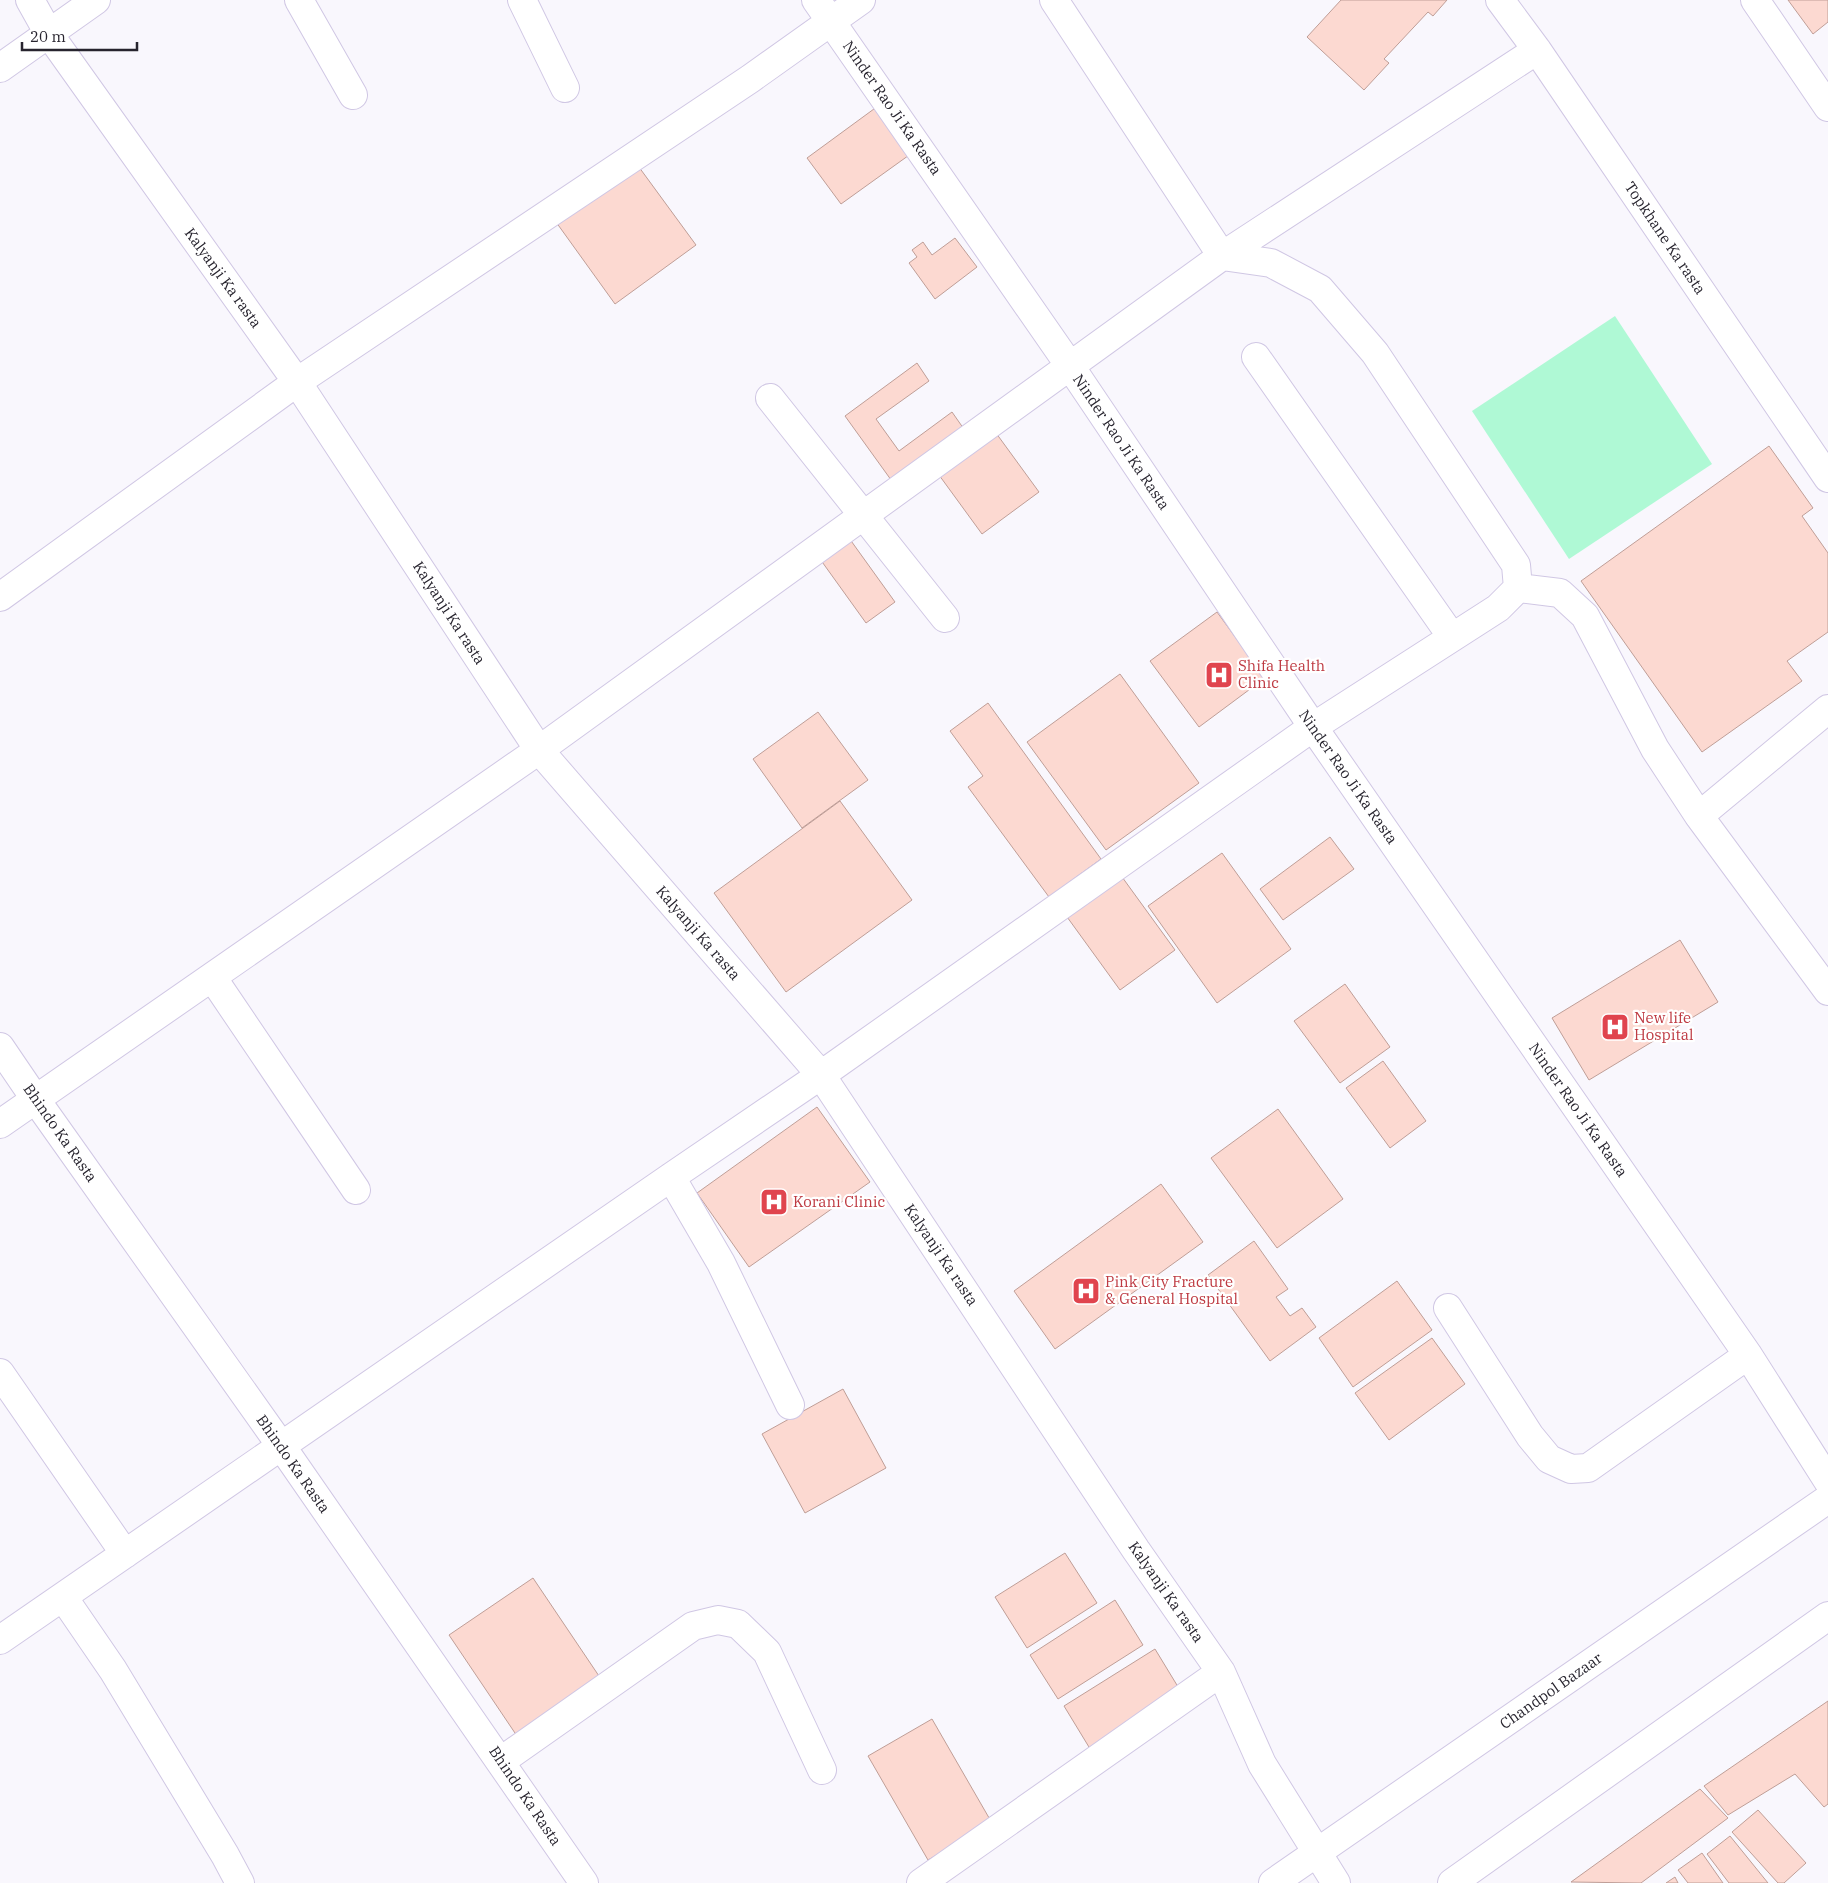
<svg xmlns="http://www.w3.org/2000/svg" width="1828" height="1883" font-family="'IBM Plex Serif',serif">
<style>
.park{fill:#aff9d5}
.building{fill:#fcd9d1;stroke:#bf9e97}
.lines{fill:none;stroke-linecap:round;stroke-linejoin:round}
.minor-casing{stroke:#d0c7e4;stroke-width:30}
.major-casing{stroke:#d0c7e4;stroke-width:30}
.minor{stroke:#fff;stroke-width:28}
.major{stroke:#fff;stroke-width:28}
.labels{text-anchor:middle;stroke-width:4.5;stroke-linejoin:round;paint-order:stroke}
.street-label{font-size:15px;fill:#27242e;stroke:#fff}
.health-label{font-size:15px;fill:#be3a42;stroke:#fff;text-anchor:start}
</style>
<rect width="100%" height="100%" fill="#f9f7fd"/>
<path class="park" d="M1615,316L1712,464L1569,559L1472,411Z"/>
<path class="building" d="M1341,0H1447L1433,16L1428,12L1384,59L1389,63L1364,90L1307,37Z
M1788,0H1828V22L1813,34Z
M878,106L912,153L841,204L807,158Z
M636,163L696,245L615,304L556,222Z
M955,238L977,267L935,299L909,263L917,257L912,250L923,242L932,255Z
M917,363L929,381L876,419L899,451L952,412L966,432L894,484L845,416Z
M996,433L1039,492L982,534L939,475Z
M1769,446L1813,508L1802,516L1828,553V632L1787,661L1802,681L1702,752L1581,581Z
M849,538L895,602L866,623L820,559Z
M1217,612L1265,678L1199,727L1150,661Z
M1120,674L1199,783L1106,850L1027,742Z
M988,703L1101,859L1049,897L968,787L983,776L950,731Z
M818,712L868,780L802,828L753,759Z
M840,801L912,900L786,992L714,893Z
M1330,837L1354,869L1283,920L1260,889Z
M1222,853L1291,949L1217,1003L1148,906Z
M1117,870L1175,950L1120,990L1062,910Z
M1680,940L1718,1002L1589,1080L1552,1018Z
M1345,984L1390,1047L1340,1083L1294,1021Z
M1383,1061L1426,1121L1390,1148L1346,1088Z
M817,1107L870,1182L749,1267L697,1193Z
M1278,1109L1343,1199L1277,1248L1211,1158Z
M1161,1184L1203,1242L1055,1349L1014,1291Z
M1254,1241L1288,1289L1276,1297L1290,1316L1302,1308L1316,1327L1270,1361L1208,1275Z
M1397,1281L1432,1330L1353,1387L1319,1338Z
M1432,1338L1465,1384L1389,1440L1355,1393Z
M843,1389L886,1468L805,1513L762,1434Z
M1065,1553L1097,1603L1027,1648L995,1597Z
M533,1578L601,1679L517,1736L449,1635Z
M1115,1600L1143,1645L1058,1699L1030,1655Z
M1155,1649L1183,1695L1092,1752L1064,1706Z
M1828,1701V1804L1824,1807L1795,1774L1728,1815L1704,1786Z
M932,1719L992,1823L928,1860L868,1756Z
M1700,1789L1728,1818L1641,1883L1571,1882Z
M1758,1810L1806,1863L1784,1883H1778L1732,1832Z
M1730,1836L1768,1883H1729L1707,1854Z
M1702,1853L1723,1883H1688L1678,1870Z
M1675,1877L1678,1883H1666Z"/>
<g class="lines">
<defs>
<path id="minor" d="M30,0L49,34L297,382L539,750L821,1075L1136,1550L1221,1672L1262,1764L1336,1883
M299,0L353,95
M522,0L565,88
M816,0L1070,366L1313,727L1748,1355L1828,1481
M1500,0L1537,50L1828,478
M1755,0L1828,107
M0,68L96,0
M1256,357L1452,637
M770,398L945,618
M1518,588L1560,593L1585,616L1655,749L1699,816L1828,991
M0,597L297,382L750,79L861,0
M1699,816L1828,709
M212,977L356,1190
M0,1047L36,1100L282,1447L584,1883
M0,1124L539,750L1222,256L1537,50
M671,1177L721,1263L790,1405
M1448,1308L1530,1436L1549,1459L1571,1469L1588,1468L1748,1355
M0,1373L125,1554
M63,1597L113,1670L225,1855L240,1883
M0,1640L671,1177L821,1075L1313,727L1498,608L1518,588L1516,565L1375,353L1320,289L1271,263L1222,256L1054,0
M501,1761L693,1626L718,1620L738,1624L767,1652L822,1770
M921,1883L1221,1672"/>
<path id="major" d="M1273,1883L1828,1499
M1452,1883L1828,1616"/>
</defs>
<use href="#minor" class="minor-casing"/>
<use href="#major" class="major-casing"/>
<use href="#minor" class="minor"/>
<use href="#major" class="major"/>
</g>
<defs>
<symbol id="hospital-square" viewBox="-11 -11 22 22"><rect x="-9" y="-9" width="18" height="18" rx="4" fill="#e0444e" stroke="#fff"/><path d="M-5-5h3v3.5h4V-5h3V5h-3V1.5h-4V5h-3Z" fill="#fff"/></symbol>
</defs>
<g fill-rule="evenodd">
<use href="#hospital-square" x="1203" y="659" width="32" height="32"/>
<use href="#hospital-square" x="1599" y="1011" width="32" height="32"/>
<use href="#hospital-square" x="758" y="1186" width="32" height="32"/>
<use href="#hospital-square" x="1070" y="1275" width="32" height="32"/>
</g>
<g class="labels">
<g class="street-label">
<text transform="translate(892 108) rotate(55)" y="5">Ninder Rao Ji Ka Rasta</text>
<text transform="translate(1665 238) rotate(56)" y="5">Topkhane Ka rasta</text>
<text transform="translate(223 278) rotate(54)" y="5">Kalyanji Ka rasta</text>
<text transform="translate(1121 442) rotate(56)" y="5">Ninder Rao Ji Ka Rasta</text>
<text transform="translate(449 613) rotate(57)" y="5">Kalyanji Ka rasta</text>
<text transform="translate(1348 777) rotate(55)" y="5">Ninder Rao Ji Ka Rasta</text>
<text transform="translate(698 933) rotate(49)" y="5">Kalyanji Ka rasta</text>
<text transform="translate(1578 1110) rotate(55)" y="5">Ninder Rao Ji Ka Rasta</text>
<text transform="translate(60 1133) rotate(55)" y="5">Bhindo Ka Rasta</text>
<text transform="translate(941 1255) rotate(56)" y="5">Kalyanji Ka rasta</text>
<text transform="translate(293 1464) rotate(55)" y="5">Bhindo Ka Rasta</text>
<text transform="translate(1166 1592) rotate(55)" y="5">Kalyanji Ka rasta</text>
<text transform="translate(1551 1691) rotate(-35)" y="5">Chandpol Bazaar</text>
<text transform="translate(525 1796) rotate(56)" y="5">Bhindo Ka Rasta</text>
</g>
<g class="health-label">
<text x="1238" y="671">Shifa Health<tspan x="1238" dy="17">Clinic</tspan></text>
<text x="1634" y="1023">New life<tspan x="1634" dy="17">Hospital</tspan></text>
<text x="793" y="1207">Korani Clinic</text>
<text x="1105" y="1287">Pink City Fracture<tspan x="1105" dy="17">&amp; General Hospital</tspan></text>
</g>
</g>
<path d="M22 42v8h115v-8" fill="none" stroke="#27242e" stroke-width="2.5"/>
<text x="30" y="42" font-size="15" fill="#27242e" stroke="#ffffff" stroke-width="4" paint-order="stroke">20 m</text>
</svg>
